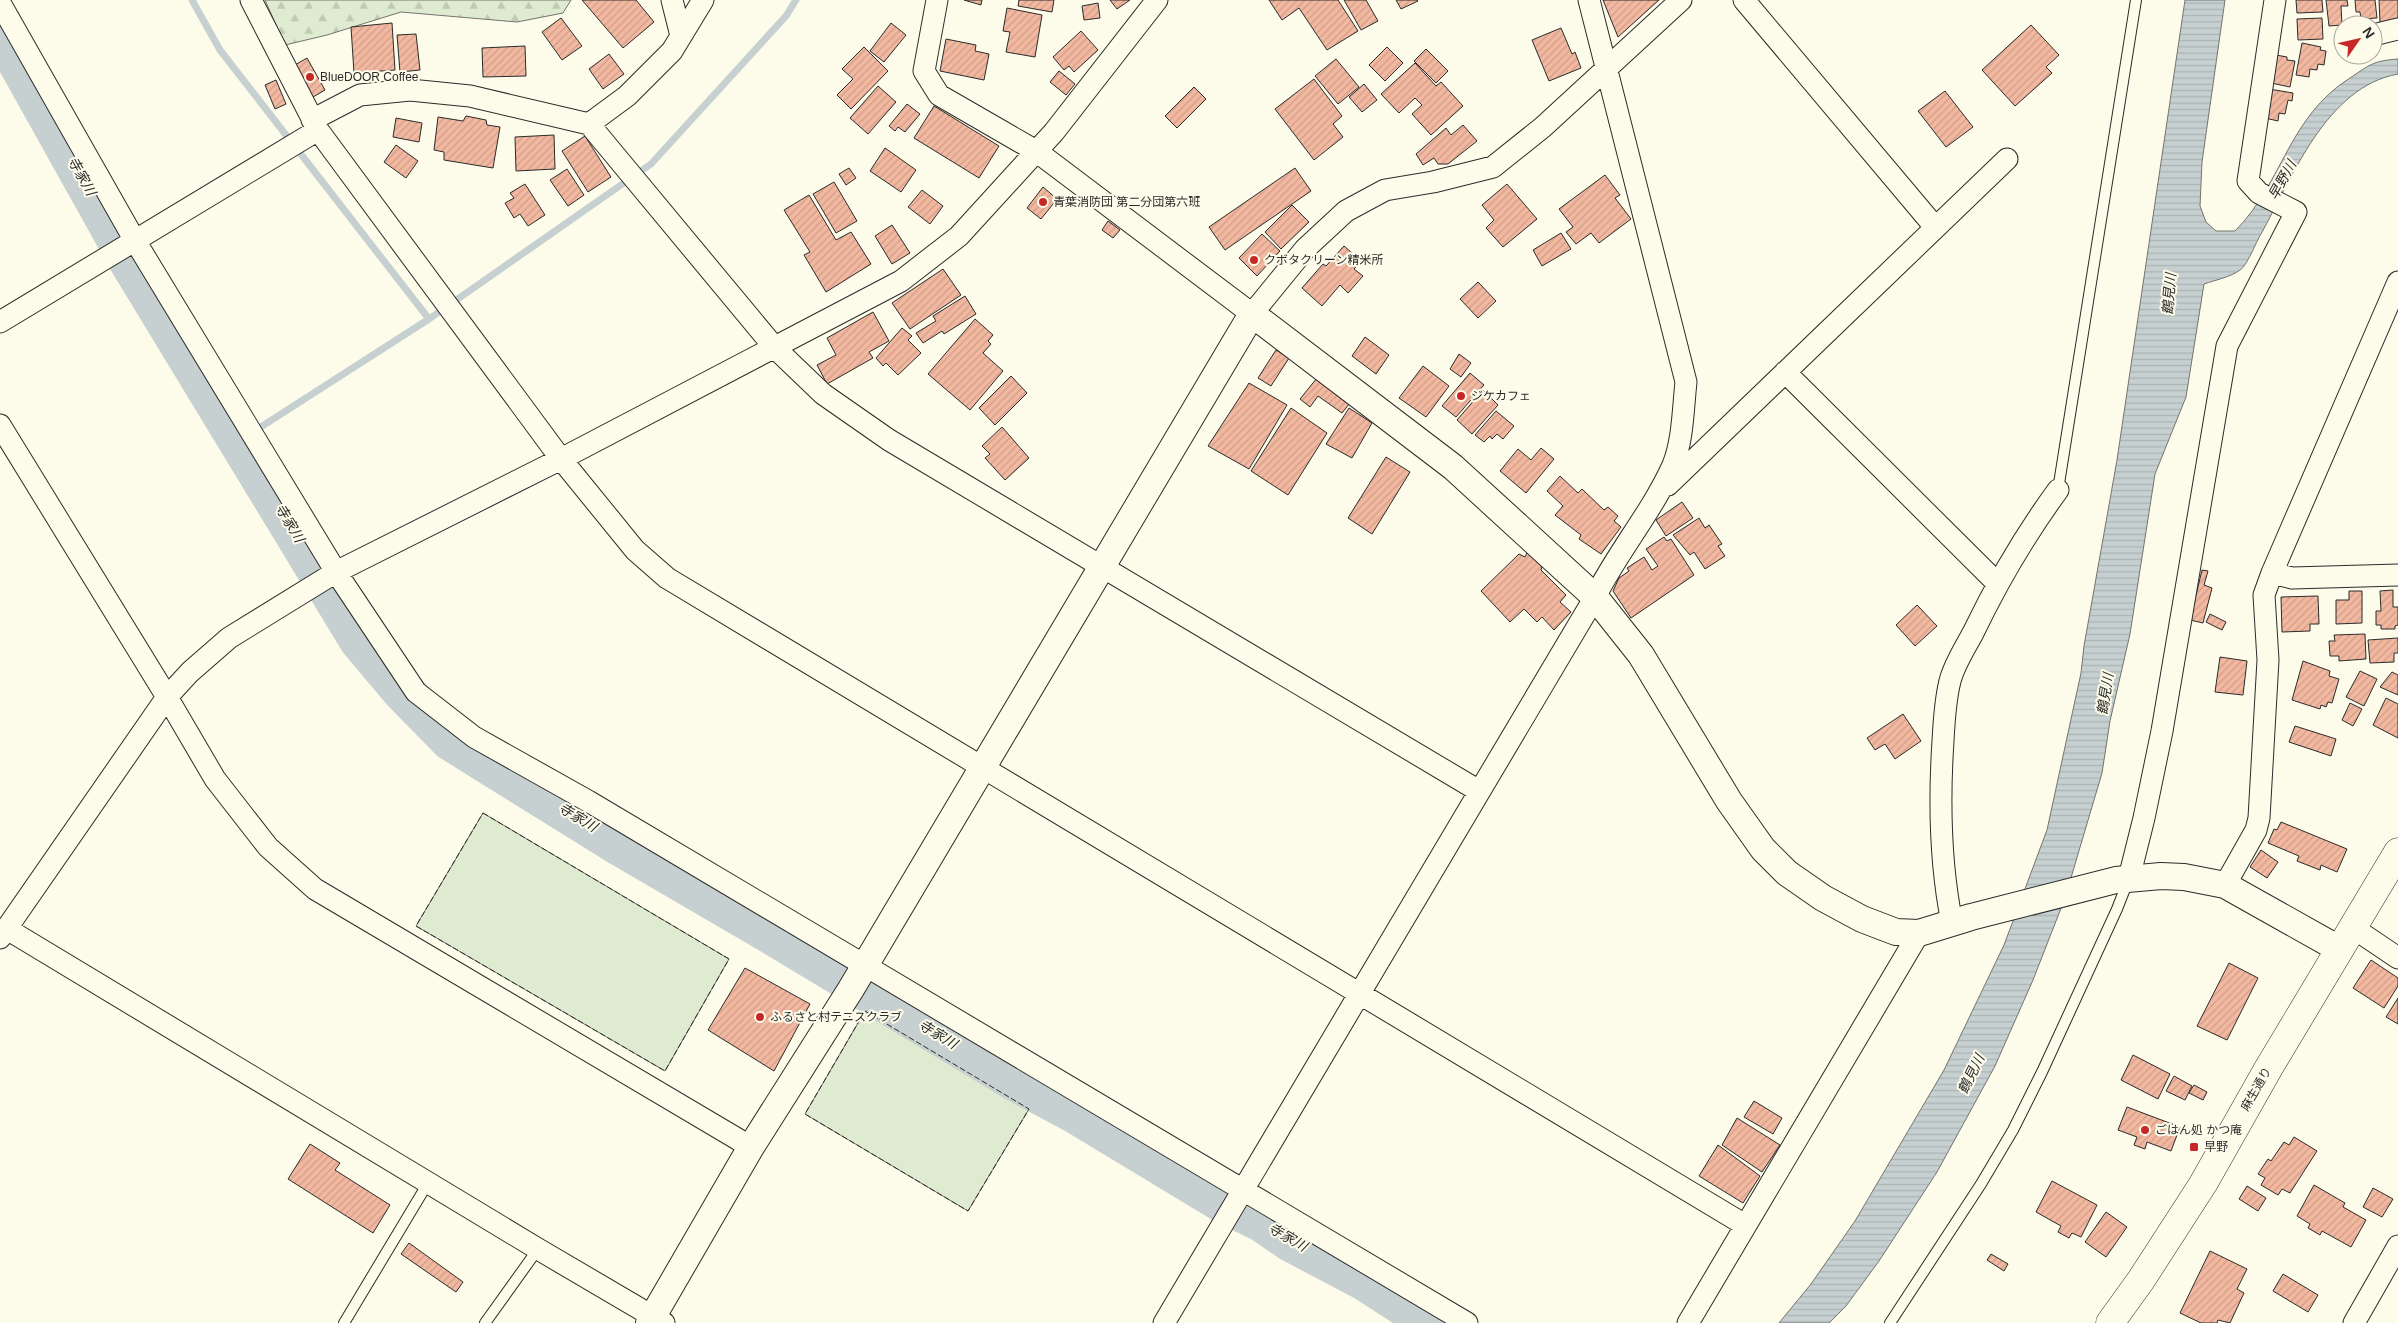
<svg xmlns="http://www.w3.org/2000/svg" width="2398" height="1323" font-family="Helvetica,'Noto Sans JP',sans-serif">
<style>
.forest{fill:url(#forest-firs);stroke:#74746e}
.park{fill:#deebd1;stroke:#74746e}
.water{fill:url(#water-rules);stroke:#74746e}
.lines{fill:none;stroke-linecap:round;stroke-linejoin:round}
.stream{stroke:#c7d0d0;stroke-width:7}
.river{stroke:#c7d0d0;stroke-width:42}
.building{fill:url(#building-hatch);stroke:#2b2b2b}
.service-casing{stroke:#2b2b2b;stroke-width:12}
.minor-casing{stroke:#2b2b2b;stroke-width:23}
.tertiary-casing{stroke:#2b2b2b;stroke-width:28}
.primary-casing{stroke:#2b2b2b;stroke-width:29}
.service{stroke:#fdfbea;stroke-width:10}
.minor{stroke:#fdfbea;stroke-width:21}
.tertiary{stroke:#fdfbea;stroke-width:26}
.primary{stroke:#fdfbea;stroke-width:28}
.fence{stroke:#2b2b2b;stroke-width:1;stroke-dasharray:6 2.5;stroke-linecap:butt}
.poi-dot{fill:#c62828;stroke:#fdfbea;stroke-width:2}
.labels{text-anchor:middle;stroke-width:4;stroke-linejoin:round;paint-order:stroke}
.poi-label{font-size:12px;fill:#2b2b2b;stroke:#fdfbea;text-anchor:start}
.street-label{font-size:12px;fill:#2b2b2b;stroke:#fdfbea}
.water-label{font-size:14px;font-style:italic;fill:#2b2b2b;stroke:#fdfbea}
</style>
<defs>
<pattern id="forest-firs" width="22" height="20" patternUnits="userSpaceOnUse" patternTransform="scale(1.25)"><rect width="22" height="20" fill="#deebd1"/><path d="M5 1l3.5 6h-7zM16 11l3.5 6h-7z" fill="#bfcab4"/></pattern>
<pattern id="water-rules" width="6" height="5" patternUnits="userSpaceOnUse" patternTransform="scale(1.25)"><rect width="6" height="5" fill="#c7d0d0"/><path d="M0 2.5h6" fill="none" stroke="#abb3b3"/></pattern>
<pattern id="building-hatch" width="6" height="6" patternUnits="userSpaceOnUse" patternTransform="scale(1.25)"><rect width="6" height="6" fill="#f2b8a0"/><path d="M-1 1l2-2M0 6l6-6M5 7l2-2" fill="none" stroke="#d09e8a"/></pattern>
</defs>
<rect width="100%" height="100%" fill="#fdfbea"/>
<path class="forest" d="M265,0H571L563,13L517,22L401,12L327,35L285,45Z"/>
<path class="park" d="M483,813L729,959L665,1071L416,926Z
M865,1011L1029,1109L968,1211L805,1114Z"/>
<path class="water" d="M2185,0H2225L2202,162L2200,206L2206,222L2216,231H2235C2283,183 2288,117 2350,78C2371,64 2373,61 2398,59V74C2326,87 2292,178 2261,234C2256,242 2247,266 2240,270C2231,277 2215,280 2204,284L2186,397L2155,474L2130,634L2110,721L2102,773L2065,898L2033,980L1995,1066L1937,1172L1879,1261L1846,1306L1829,1323H1779L1811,1284L1855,1221L1944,1070L2004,945L2047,830L2081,673L2084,646L2117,460Z"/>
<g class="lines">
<path class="stream" d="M192,0L220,50L429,319
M239,441L429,319L651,164L786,16L796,0"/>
<path class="river" d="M0,29L128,258L360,640L402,690L451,740L615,842L776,936L1018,1082L1076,1113L1225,1203L1262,1221L1291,1241L1365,1280L1432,1323"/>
</g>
<path class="building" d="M582,0H636L654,22L623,48Z
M964,0H982L981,5Z
M1019,0H1054L1052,12L1018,6Z
M1110,0H1130L1117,9Z
M1269,0H1338L1358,31L1327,50L1299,8L1282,20Z
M1344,0H1366L1378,21L1361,30Z
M1396,0H1417L1418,1L1401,9Z
M1603,0H1659L1618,37Z
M2296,0H2322L2323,12L2297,13Z
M2326,0H2347L2348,6H2341L2342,25L2329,26Z
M2355,0H2375L2377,18L2361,19L2360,12H2356Z
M2379,0H2398V20L2380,22Z
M1098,3L1100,18L1084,20L1082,6Z
M1007,8L1042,15L1035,57L1006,52L1010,32L1003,31Z
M561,18L582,46L562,60L542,32Z
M2322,18L2323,39L2298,40L2297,19Z
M392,23L395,70L354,73L351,27Z
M891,23L906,35L884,62L870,51Z
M2031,25L2059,55L2046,67L2052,73L2015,106L1982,70Z
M1561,28L1572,54L1575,52L1581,68L1549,81L1532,40Z
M1081,31L1098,50L1074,72L1069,66L1064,70L1053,57Z
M416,34L420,70L400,72L397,35Z
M946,39L976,45L975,51L989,54L984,80L940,71Z
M2302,43L2321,47L2320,50L2326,51L2324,65L2318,64L2317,70L2310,69L2309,77L2296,75Z
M525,46L526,76L483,77L482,48Z
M864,47L888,71L851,109L837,95L853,79L842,69Z
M1387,47L1403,63L1385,81L1369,65Z
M1426,49L1448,71L1436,83L1414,61Z
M609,54L624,74L603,89L589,69Z
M2276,55L2287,57V60L2295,61L2290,87L2271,83Z
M307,58L325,90L313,97L295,65Z
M1336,59L1359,87L1338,104L1315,76Z
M1415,63L1436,86L1441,82L1463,106L1431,135L1412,114L1422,105L1415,98L1399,113L1381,94Z
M1059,71L1075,84L1066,95L1050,82Z
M1314,79L1342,116L1333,124L1343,137L1314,160L1275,109Z
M276,80L286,104L275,109L265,85Z
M1364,84L1377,100L1362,112L1349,97Z
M878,86L896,102L868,134L850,118Z
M1194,87L1206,99L1177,128L1165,116Z
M2269,89L2293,93L2292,101L2288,100L2285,114L2279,113L2278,121L2265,118Z
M1945,91L1973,127L1946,147L1918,111Z
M907,104L920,114L905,132L898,127L895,131L889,126Z
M934,106L999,146L979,178L914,138Z
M466,116L486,120L487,125L500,127L493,168L444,160V152L434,150L438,117L463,121Z
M396,118L422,123L419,142L393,137Z
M1463,125L1477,141L1448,164H1438L1434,158L1423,165L1416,154L1446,128L1451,135Z
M554,135L555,169L516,171L515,137Z
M585,136L611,177L588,192L562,151Z
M396,145L418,161L406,178L384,162Z
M885,148L916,170L901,192L870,171Z
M849,168L856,178L846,185L839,174Z
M1295,168L1311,191L1225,250L1209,227Z
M567,169L584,195L568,206L550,180Z
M1605,175L1620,195L1615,198L1631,219L1599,243L1591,233L1576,244L1566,232L1573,227L1559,209Z
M834,182L857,221L836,233L813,194Z
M525,184L545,215L528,226L520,214L514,218L505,203L514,198L510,193Z
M1507,184L1537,219L1503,247L1486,228L1494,220L1482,205Z
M1043,187L1057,199L1041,219L1027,208Z
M922,190L943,206L930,224L908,207Z
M809,195L836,240L851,232L871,264L826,292L804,255L810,252L784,210Z
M1292,205L1309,222L1281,249L1265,232Z
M1108,221L1120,230L1113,238L1102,230Z
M892,225L910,253L892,264L875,236Z
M1561,233L1571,249L1542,266L1533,250Z
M1262,234L1280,251L1257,276L1239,258Z
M1344,246L1361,261L1354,269L1363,276L1348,293L1340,285L1322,306L1302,288L1323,264L1326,266Z
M943,269L961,295L910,329L892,303Z
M1478,282L1496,301L1478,318L1460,299Z
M965,296L976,314L944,334L942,331L923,343L916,333L936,321L933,316Z
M873,312L889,341L869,352L873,358L827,384L817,365L836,355L827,338Z
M975,319L993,335L988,341L991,344L983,353L1003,371L970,410L928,374Z
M902,328L912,336L908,340L921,353L898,375L886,363L883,366L876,358Z
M1365,337L1389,355L1376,374L1352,356Z
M1276,350L1289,358L1271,386L1258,378Z
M1459,354L1471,363L1461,377L1450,369Z
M1423,366L1449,386L1426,417L1399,398Z
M1470,373L1484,385L1456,417L1442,406Z
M1011,376L1027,393L995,425L979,408Z
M1317,378L1350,403L1342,413L1318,396L1310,407L1300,399Z
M1249,383L1287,405L1249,469L1208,446Z
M1483,390L1498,405L1472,434L1457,420Z
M1291,408L1327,433L1288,495L1251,471Z
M1349,408L1372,423L1352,458L1326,444Z
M1496,411L1514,426L1503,439L1497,434L1492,439L1490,436L1484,442L1475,435Z
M1002,427L1029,458L1005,480L985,458L990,454L982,446Z
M1541,448L1554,459L1526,493L1500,471L1518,449L1531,460Z
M1386,457L1410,472L1372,534L1348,518Z
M1560,476L1578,493L1582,489L1604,510L1608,507L1618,516L1614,521L1621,527L1601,554L1579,539L1581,535L1555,515L1563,506L1547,491Z
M1682,502L1693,518L1666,536L1656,520Z
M1699,518L1705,528L1709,525L1722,544L1718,546L1725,556L1705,569L1694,552L1690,555L1673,535Z
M1664,537L1667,541L1671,539L1694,575L1631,618L1613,591L1619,578L1629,571L1627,568L1644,557L1652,570L1658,566L1646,549Z
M1528,551L1543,563L1541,570L1566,595L1560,602L1571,612L1554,630L1542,617L1537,622L1524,609L1510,622L1481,591L1519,554L1525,557Z
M2202,570L2208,571L2204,585L2212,588L2203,623L2190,620Z
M2393,590V607H2398V625L2395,626V629H2381V625H2376V611H2381L2380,591Z
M2349,591H2362V623L2336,624V600H2349Z
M2318,596L2319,624H2310V631L2282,632L2281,597Z
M1917,605L1937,626L1915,646L1896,625Z
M2210,614L2226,622L2222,630L2206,622Z
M2365,634L2366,659L2339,661V656H2330L2329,641H2335L2334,635Z
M2398,638V653H2394V662L2370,663L2368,640Z
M2220,657L2247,661L2243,695L2215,692Z
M2303,661L2330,671L2329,676L2339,679L2332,703L2328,702L2326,707L2321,705L2320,709L2292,700Z
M2360,671L2377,679L2364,706L2346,697Z
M2392,672L2398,675V695L2380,687Z
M2386,698L2398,704V738L2373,725Z
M2350,703L2362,709L2353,726L2342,720Z
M1903,714L1921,741L1895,759L1885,744L1875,750L1867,738Z
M2295,726L2336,739L2331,756L2289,742Z
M2281,822L2347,849L2337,872L2321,865L2320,870L2297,861L2299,856L2268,843L2274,829L2277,830Z
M2261,850L2278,862L2267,878L2250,867Z
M2371,960L2398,978V986L2384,1008L2353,988Z
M2229,963L2258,978L2227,1040L2197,1026Z
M745,968L810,1004L774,1071L708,1030Z
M2398,998V1024L2386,1017Z
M2133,1055L2170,1074L2158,1099L2121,1080Z
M2174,1076L2192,1086L2185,1100L2166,1091Z
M2194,1085L2207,1092L2203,1100L2189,1093Z
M1754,1101L1782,1118L1773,1134L1744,1117Z
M2127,1107L2180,1127L2171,1151L2147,1142L2145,1149L2134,1145L2137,1137L2118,1130Z
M1737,1118L1780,1145L1762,1172L1722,1145Z
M2294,1137L2317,1151L2290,1193L2282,1189L2278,1195L2261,1185L2265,1178L2258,1174L2268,1159L2271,1161L2284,1142L2289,1145Z
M310,1144L340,1163L335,1170L390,1205L373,1233L288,1179Z
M1718,1145L1760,1176L1743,1203L1699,1176Z
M2052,1181L2097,1205L2081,1237L2072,1233L2069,1238L2058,1232L2061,1226L2036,1212Z
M2314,1185L2345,1203L2343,1207L2366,1220L2351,1247L2322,1231L2320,1235L2308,1228L2310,1224L2297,1216Z
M2247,1186L2266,1198L2258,1211L2239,1199Z
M2373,1188L2393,1199L2382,1217L2363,1207Z
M2106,1212L2127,1227L2106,1257L2085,1242Z
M409,1243L463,1282L456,1292L401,1254Z
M2210,1251L2247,1269L2237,1289L2244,1293L2230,1323L2218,1320L2217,1323H2201L2180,1313Z
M1991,1254L2008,1264L2004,1271L1987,1260Z
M2283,1274L2318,1295L2308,1312L2273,1291Z"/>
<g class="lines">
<defs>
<path id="service" d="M2058,490L2136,0
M344,1323L428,1183
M485,1323L538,1249
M1890,1323L1981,1184L2013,1130L2042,1072L2117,909L2128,881"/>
<path id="minor" d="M251,0L318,130L561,459L635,550L667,578L1745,1225
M672,0L681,36
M937,0L924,71L939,95L1036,151L1252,314L1305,249L1346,211L1385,190L1433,182L1493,167L1543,127L1681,0
M1744,0L1935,227
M0,3L134,239L336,572L416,692L474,737L588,801L1467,1323
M2373,35L2398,29
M312,120L360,95L410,90L470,96L589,124L627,96L672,51L703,0
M589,124L775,348L823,394L889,440L1479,791
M0,322L318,130
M1785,372L1997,583
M0,425L167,697L215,779L268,847L315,889L751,1147
M1668,485L2007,159
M2272,573L2292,578L2398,575
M2129,878L2144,818L2162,731L2227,346L2296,212L2259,193L2248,181L2275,0
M2225,885L2256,830L2259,818L2268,660L2264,595L2272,573L2398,282
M1952,923C1940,863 1939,801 1943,741C1944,721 1945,701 1950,681C1954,665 1965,648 1973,633C1997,583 2025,535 2058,490
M2352,927L2398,958
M7,929L538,1249L664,1323
M0,938L167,697L190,672L229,638L336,572L561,459L901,281L959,236L1054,132L1157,0
M1164,1323L1595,597C1618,551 1652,512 1673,465C1683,440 1683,409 1686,382L1589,0
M1688,1323L1919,933
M2354,1323L2398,1246"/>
<path id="tertiary" d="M649,1323L751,1147L851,989L1252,314L1453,467L1595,597L1641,655L1729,801L1763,849L1787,873L1823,898L1862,919L1896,932L1919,933L1971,917L2116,880L2161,876L2184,877L2225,885L2339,949"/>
<path id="primary" d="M2110,1323L2141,1280L2203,1184L2268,1069L2398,852"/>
</defs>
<use href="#service" class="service-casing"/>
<use href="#minor" class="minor-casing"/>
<use href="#tertiary" class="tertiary-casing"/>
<use href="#primary" class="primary-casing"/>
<use href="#service" class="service"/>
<use href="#minor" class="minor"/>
<use href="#tertiary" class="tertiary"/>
<use href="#primary" class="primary"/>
<path class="fence" d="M483,813L729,959L665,1071L416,926Z
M865,1011L1029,1109L968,1211L805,1114Z"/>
</g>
<g class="poi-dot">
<circle cx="310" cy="77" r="5"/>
<circle cx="1043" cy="202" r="5"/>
<circle cx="1254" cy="260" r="5"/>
<circle cx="1461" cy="396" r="5"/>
<circle cx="760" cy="1017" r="5"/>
<circle cx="2145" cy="1130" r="5"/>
<rect x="2189" y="1142" width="10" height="10" rx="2.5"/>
</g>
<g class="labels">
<g class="poi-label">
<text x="320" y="81">BlueDOOR Coffee</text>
<text x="1053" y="206">青葉消防団 第二分団第六班</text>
<text x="1264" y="264">クボタクリーン精米所</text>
<text x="1471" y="400">ジケカフェ</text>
<text x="770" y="1021">ふるさと村テニスクラブ</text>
<text x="2155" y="1134">ごはん処 かつ庵</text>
<text x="2204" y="1151">早野</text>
</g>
<g class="street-label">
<text transform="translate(2256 1089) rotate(-60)" y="4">麻生通り</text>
</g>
<g class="water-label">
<text transform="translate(82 176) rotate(61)" y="5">寺家川</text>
<text transform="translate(2282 180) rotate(-61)" y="5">早野川</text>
<text transform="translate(2169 294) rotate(-85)" y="5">鶴見川</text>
<text transform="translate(290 523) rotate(59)" y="5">寺家川</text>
<text transform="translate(2105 694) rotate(-81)" y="5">鶴見川</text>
<text transform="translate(578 817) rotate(31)" y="5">寺家川</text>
<text transform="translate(938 1034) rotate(31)" y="5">寺家川</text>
<text transform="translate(1971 1074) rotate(-64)" y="5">鶴見川</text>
<text transform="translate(1288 1237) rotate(30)" y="5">寺家川</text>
</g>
</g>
<g transform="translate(2358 40) rotate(56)"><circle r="24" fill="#fdfbea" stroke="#a9a89e"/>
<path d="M0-4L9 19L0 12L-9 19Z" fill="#c62828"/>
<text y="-8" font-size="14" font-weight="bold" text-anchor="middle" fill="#2b2b2b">N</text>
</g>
</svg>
